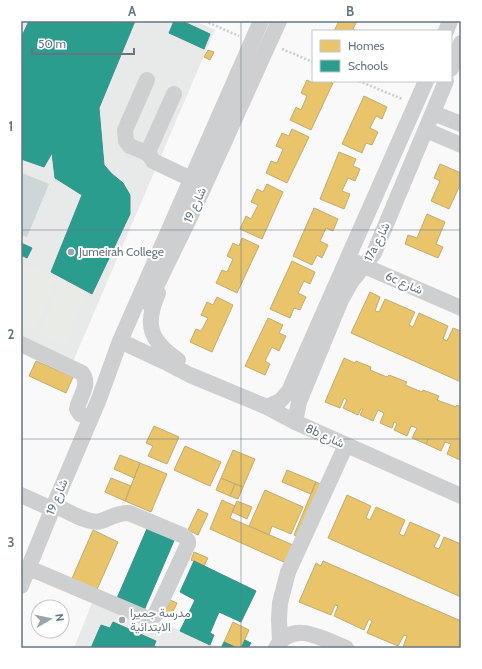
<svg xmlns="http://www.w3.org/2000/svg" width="482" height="669" font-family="Cabin,Vazirmatn,sans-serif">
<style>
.built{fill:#e8e9e9}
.green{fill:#e8ebe6}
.water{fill:#ced6d9}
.homes{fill:#e9c46a;stroke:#c1ad72}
.schools{fill:#2a9d8f;stroke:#3c918b}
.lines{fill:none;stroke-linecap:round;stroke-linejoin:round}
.path{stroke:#cbcccd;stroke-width:2.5;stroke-dasharray:2 2;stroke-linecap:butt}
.minor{stroke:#cecfd0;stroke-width:16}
.grid{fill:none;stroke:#657683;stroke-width:1;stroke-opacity:0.55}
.poi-dot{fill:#99a4ac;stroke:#fff;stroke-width:1.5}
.labels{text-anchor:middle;stroke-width:4;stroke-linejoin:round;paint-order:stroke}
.street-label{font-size:12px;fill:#657683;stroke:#fff}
.poi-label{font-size:12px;fill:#657683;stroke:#fff;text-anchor:start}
.neatline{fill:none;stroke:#657683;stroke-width:1.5}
.grid-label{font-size:13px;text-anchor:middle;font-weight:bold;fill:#657683}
</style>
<rect width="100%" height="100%" fill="#f9f9f9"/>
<path class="built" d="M21,21H195L215,30L72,364L21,341Z
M96,593L220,648H74Z"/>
<path class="green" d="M24,264L57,279L34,331L21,325V271Z
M61,281L87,292L65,346L38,334Z"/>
<path class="water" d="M22,173L49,184L27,237L21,235Z"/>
<path class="homes" d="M339,21H357L353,29L357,31H334Z
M208,50L214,52L210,60L204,57Z
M307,80L313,83L314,81H328L333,83L311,130L290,120L296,107L301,110L307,96L301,93Z
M364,96L387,107L382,119L376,116L370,128L378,132L372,145L366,143L362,153L342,144Z
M292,129L309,137L287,183L266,173L271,161L277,163L283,149L276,146L282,133L289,136Z
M339,152L356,159L353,166L360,169L355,181L348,178L342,191L350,194L344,209L320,199Z
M440,164L461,173V186L460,185L449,209L431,201L440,181L434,178Z
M267,184L283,192L262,239L240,229L246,216L251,219L258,205L251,202L257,189L263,192Z
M314,208L338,219L333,231L326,228L320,241L328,245L322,258L317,255L312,265L293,256Z
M427,214L445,222L436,244L443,247L438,258L405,244L408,235L417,238Z
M242,238L259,246L237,293L216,283L222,270L227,272L233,259L227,256L233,243L239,246Z
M292,261L315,272L310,284L304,281L298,293L306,297L300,310L294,308L290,318L270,309Z
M370,292L380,297L375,311L379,312L385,299L415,312L409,325L413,327L419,313L448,326L443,339L447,341L453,328L461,331V382L351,333Z
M217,297L233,305L212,352L190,342L196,329L201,331L208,318L201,315L207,302L213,305Z
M268,318L283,325L279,333L286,336L279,351L272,347L265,361L270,364L265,375L245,366Z
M344,358L355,363L356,361L371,367L370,370L387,377L389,375L407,382L405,385L422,392L423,390L439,396L437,400L456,407L457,405L461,407L460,460L447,454L451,444L445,442L441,451L426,444L428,439L426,444L412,438L417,428L411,426L407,436L394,430L397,424L394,422L392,428L380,423L384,413L378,410L373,421L360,415L363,409H361L358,415L343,408L347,400L344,398L340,408L325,402Z
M36,361L73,377L66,393L29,376Z
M154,426L179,437L167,464L148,456L153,446L146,443Z
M185,446L221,462L210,486L174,470Z
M233,450L255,459L243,487L221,478Z
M120,455L140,463L134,478L114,469Z
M140,463L167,474L151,512L125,501Z
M287,470L316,482L311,494L282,482Z
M111,478L131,486L125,501L105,492Z
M221,478L235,484L230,496L216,490Z
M316,482L325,486L303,539L294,535Z
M235,484L243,487L238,499L230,496Z
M265,490L303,507L291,534L272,526L269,535L249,526Z
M347,495L371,506L366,518L370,520L376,507L405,520L399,534L404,536L410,522L440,535L434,547L439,549L444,537L461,544V597L328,538Z
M222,500L235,506L230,518L293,545L286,563L210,529Z
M237,501L252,507L247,519L232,512Z
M198,509L208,514L198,535L188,530Z
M93,530L118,542L95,594L70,583Z
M194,552L208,558L204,566L191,560Z
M323,561L461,621V648H406L403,647L407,636L404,635L398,646L367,633L372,621L369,619L364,630L334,616L338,606L335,605L331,615L299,602L316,563L321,566Z
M170,600L177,603L172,614L166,611Z
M233,622L249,630L241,648H237L224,642Z"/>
<path class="schools" d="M29,21H135L99,108L104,165L112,174L123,183L130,195V214L92,294L51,272L82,195L55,178L52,153L44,167L21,159V38Z
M174,21H182L210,34L204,49L169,33Z
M21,243L32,248L27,258L21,255Z
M149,524L176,536L142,615L115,603Z
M194,561L256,591L241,622L219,612L210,633L214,635L210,645L180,631L195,600L180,592Z
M113,622L156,641L154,646L158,648H91L101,625L110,628Z
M245,640L251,643L248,648H241Z
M224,642L237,648H221Z"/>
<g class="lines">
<path class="path" d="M205,21L239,36
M282,49L313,62
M359,81L402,99"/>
<path class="minor" d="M446,31L450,21
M451,69L461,43
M147,80L125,130L126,141L130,146L149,154L153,161L191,179
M433,113L461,124
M426,130L461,145
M147,154L174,94
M355,262L461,308
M158,293C144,325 150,341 178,360
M148,303L192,213L279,21
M120,341L165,362L190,375L267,407L295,422L461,496
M21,344L82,373C91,385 79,397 77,409L80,414L91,418
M267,407L280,401L289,391L426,81
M295,422L299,402L341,300L351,282L374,253L446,81
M21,495L52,509
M29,568L149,619L155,615L188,544V541L184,536L129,513C118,512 111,518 101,521C88,525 66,510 54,505
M21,586L54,505L99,399L120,341L261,21
M280,642L279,619L280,603L288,572L346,445
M276,648C292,619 323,639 346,648"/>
</g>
<path class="grid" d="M241,21V648M21,230H461M21,439H461"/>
<g class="poi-dot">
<circle cx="71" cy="252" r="4"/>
<circle cx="122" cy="620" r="4"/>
</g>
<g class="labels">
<g class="street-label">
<text transform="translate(195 205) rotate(-65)" y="4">شارع 19</text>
<text transform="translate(377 242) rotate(-63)" y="4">17a شارع</text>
<text transform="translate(404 283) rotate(23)" y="4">6c شارع</text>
<text transform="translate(325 436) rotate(24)" y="4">8b شارع</text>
<text transform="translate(57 497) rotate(-67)" y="4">شارع 19</text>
</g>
<g class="poi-label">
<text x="79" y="256">Jumeirah College</text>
<text x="130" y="617">مدرسة جميرا<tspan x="130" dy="14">الابتدائية</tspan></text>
</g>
</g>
<rect width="482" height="669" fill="none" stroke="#ffffff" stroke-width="44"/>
<rect x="312" y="30" width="140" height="52" fill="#ffffff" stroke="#c1c8cd"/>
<rect x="320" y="40" width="20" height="12" fill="#e9c46a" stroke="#c1c8cd"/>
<text x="348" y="50" font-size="12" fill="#657683">Homes</text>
<rect x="320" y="60" width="20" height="12" fill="#2a9d8f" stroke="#c1c8cd"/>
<text x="348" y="70" font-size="12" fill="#657683">Schools</text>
<g transform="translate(50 619) rotate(81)"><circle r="19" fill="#ffffff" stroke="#c1c8cd"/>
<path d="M0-3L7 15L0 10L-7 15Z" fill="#99a4ac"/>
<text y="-6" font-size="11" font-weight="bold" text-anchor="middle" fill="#657683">N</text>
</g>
<path d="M32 48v6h102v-6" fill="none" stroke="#657683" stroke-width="2"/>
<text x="38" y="48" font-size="12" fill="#657683" stroke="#ffffff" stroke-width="3" paint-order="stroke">50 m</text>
<rect x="22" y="22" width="438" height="625" class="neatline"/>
<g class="grid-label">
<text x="132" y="16">A</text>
<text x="350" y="16">B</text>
<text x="11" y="131">1</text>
<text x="11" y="339">2</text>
<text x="11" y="547">3</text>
</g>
</svg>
